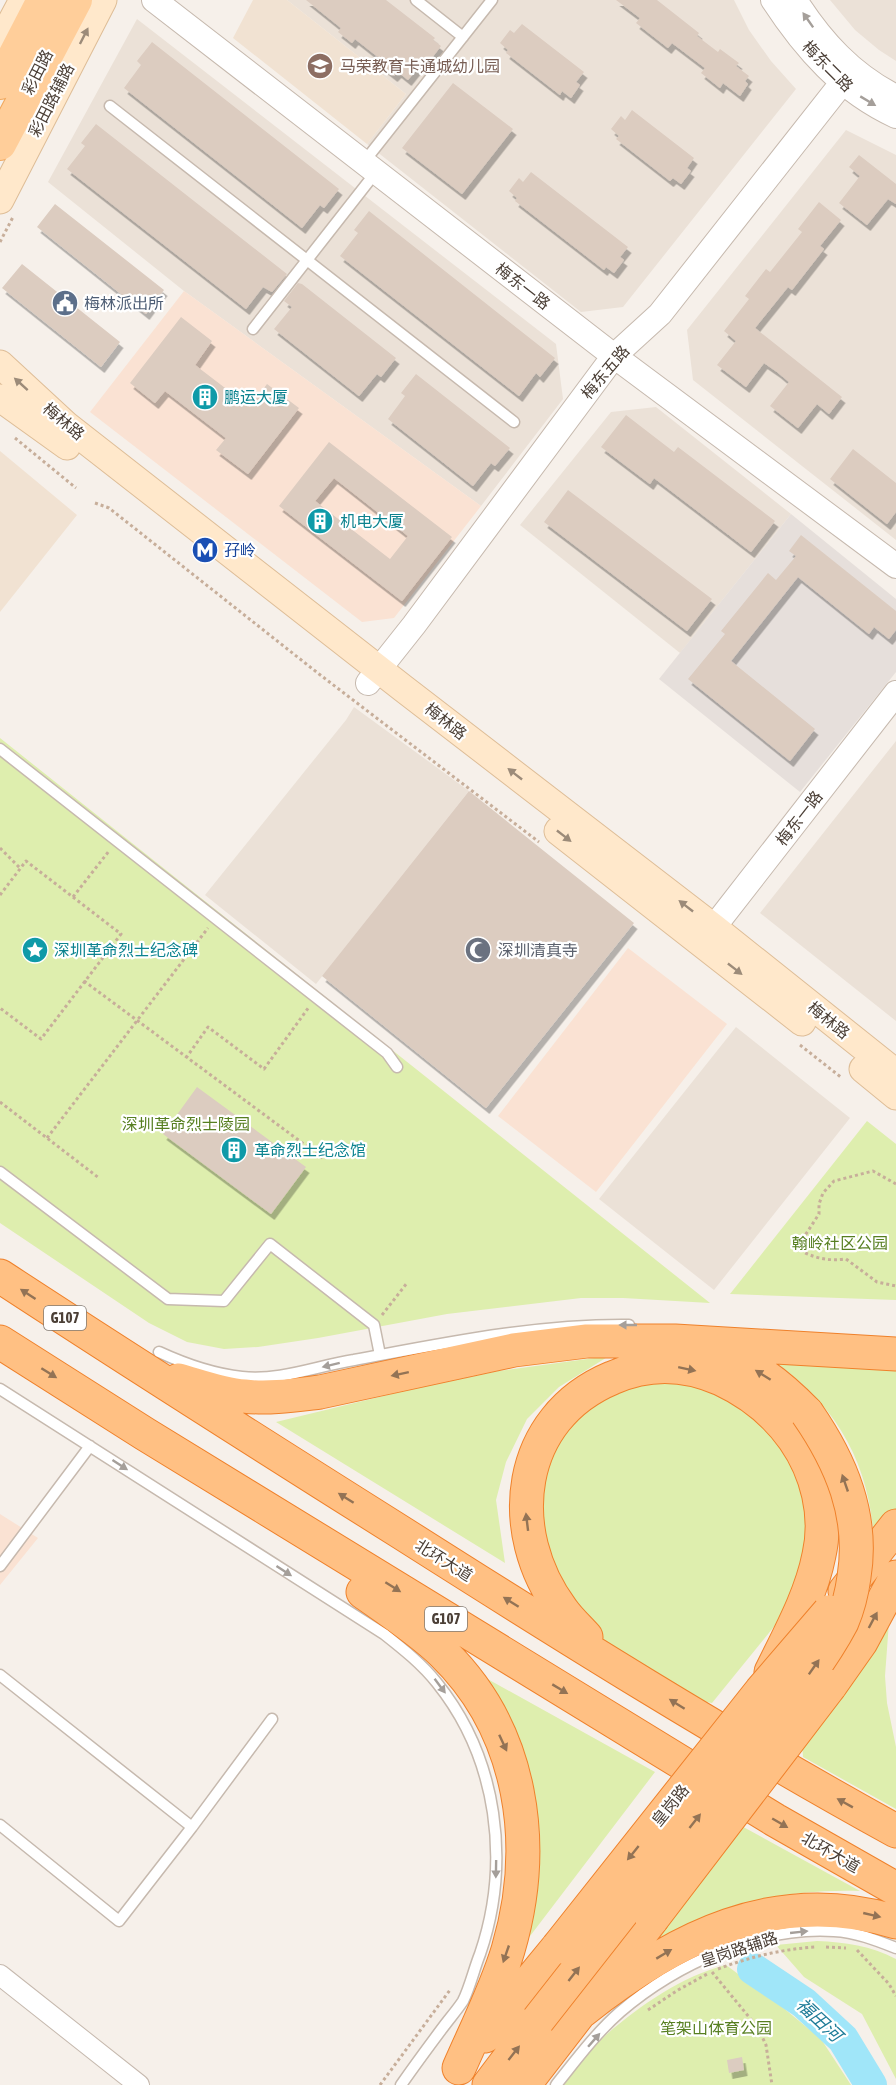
<svg xmlns="http://www.w3.org/2000/svg" width="896" height="2085" font-family="'Asap Condensed','Noto Sans SC',sans-serif">
<style>
.residential{fill:#ebe1d7}
.commercial{fill:#fae2d3}
.industrial{fill:#e6dfdb}
.education{fill:#f1e2d2}
.green{fill:#deeeae}
.lines{fill:none;stroke-linecap:round;stroke-linejoin:round}
.river{stroke:#a0e6f9;stroke-width:32}
.building{fill:#dcccc0;fill-rule:evenodd;filter:url(#shadow)}
.service-casing{stroke:#c6b9ae;stroke-width:13}
.minor-casing{stroke:#c6b9ae;stroke-width:22}
.tertiary-casing{stroke:#c6b9ae;stroke-width:26}
.secondary-casing{stroke:#debd97;stroke-width:29}
.primary-casing{stroke:#f1a85d;stroke-width:34}
.trunk-casing{stroke:#ef812b;stroke-width:35}
.path{stroke:#c7ae9a;stroke-width:3;stroke-dasharray:3 3;stroke-linecap:butt}
.service{stroke:#fff;stroke-width:10}
.minor{stroke:#fff;stroke-width:20}
.tertiary{stroke:#fff;stroke-width:24}
.secondary{stroke:#ffe8cb;stroke-width:27}
.primary{stroke:#ffce9a;stroke-width:32}
.trunk{stroke:#ffc083;stroke-width:33}
.trunk-bridge-casing{stroke:#ef812b;stroke-width:35;stroke-linecap:butt}
.trunk-bridge{stroke:#ffc083;stroke-width:33}
.oneway{fill:#a59f9a}
.oneway2{fill:#9c8b79}
.oneway3{fill:#937355}
.labels{text-anchor:middle;stroke-width:4.5;stroke-linejoin:round;paint-order:stroke}
.shield{fill:#fff;stroke:#817972;stroke-width:1.5}
.shield-label{font-size:15px;font-weight:bold;fill:#4b3f36}
.education-label{font-size:16px;fill:#785e54;stroke:#fff;text-anchor:start}
.street-label{font-size:16px;fill:#4b3f36;stroke:#fff}
.service-label{font-size:16px;fill:#4e5e75;stroke:#fff;text-anchor:start}
.culture-label{font-size:16px;fill:#0d838f;stroke:#fff;text-anchor:start}
.transit-label{font-size:16px;fill:#164399;stroke:#fff;text-anchor:start}
.worship-label{font-size:16px;fill:#5b616d;stroke:#fff;text-anchor:start}
.park-label{font-size:16px;fill:#577f21;stroke:#fff}
.water-label{font-size:18px;font-style:italic;fill:#1e7c98;stroke:#fff}
</style>
<defs>
<filter id="shadow"><feDropShadow dx="3.5" dy="6" stdDeviation="0" flood-color="#0004"/></filter>
</defs>
<rect width="100%" height="100%" fill="#f6f0ea"/>
<path class="residential" d="M287,0H734L749,30L771,61L796,89L623,307L581,312L367,144L406,94Z
M830,0H896V61L879,50L855,30Z
M137,19L556,344L563,399L481,506L184,291L48,182Z
M846,130L896,155V540L693,380L687,330Z
M656,407L791,514L680,653L520,525L611,412Z
M354,707L469,791L316,984L205,895L346,720Z
M896,741V1021L760,913Z
M736,1027L850,1118L714,1290L599,1199Z"/>
<path class="commercial" d="M184,291L481,506L394,618L362,622L90,412Z
M628,948L727,1024L596,1192L498,1116Z
M0,1514L38,1538L0,1585Z"/>
<path class="industrial" d="M791,514L896,599V672L800,792L659,679Z"/>
<path class="education" d="M253,0H287L406,94L367,144L233,38Z
M0,451L77,515L0,612Z"/>
<path class="green" d="M0,738L710,1303L623,1298H581L447,1314L318,1338L258,1347L224,1349L187,1342L149,1323L0,1223Z
M867,1121L896,1144V1300L730,1294Z
M609,1356L559,1387L527,1419L506,1462L496,1500L505,1563L276,1422L404,1391L498,1371Z
M770,1358L896,1364V1509L874,1540C869,1460 835,1404 770,1358Z
M650,1378L718,1389L776,1436L804,1489L809,1547L781,1618L712,1703L702,1701L619,1652L600,1637L543,1562L540,1472L580,1410Z
M889,1622L885,1676L887,1703L896,1747V1809L803,1757L802,1744Z
M484,1677L655,1772L524,1944C554,1847 541,1762 484,1677Z
M736,1823L860,1891C783,1889 721,1904 653,1941Z
M817,1941C845,1942 871,1946 896,1959V2079L862,2014L804,1977L776,1945Z
M726,1965L781,2006L821,2039L851,2085H560C576,2068 590,2049 607,2034C641,2005 682,1976 726,1965Z"/>
<g class="lines">
<path class="river" d="M753,1969L804,2003L843,2039L871,2085"/>
</g>
<path class="building" d="M306,0H386L435,38L433,40L441,46L428,63L424,60L408,80L398,72L394,76L380,65L383,61L355,39L352,43L338,32L341,28Z
M616,0H657L699,33L697,36L718,52L720,49L739,63L736,66L749,76L745,81L748,84L740,96L723,83L720,88L701,73L705,68L672,43L668,48L636,23L640,18Z
M522,24L584,72L576,82L580,85L571,98L562,91L560,95L506,53L508,50L500,43L510,30L514,33Z
M152,42L339,189L324,208L320,205L302,228L124,88L141,65L137,61Z
M453,83L513,129L462,194L402,148Z
M632,110L694,158L687,168L691,171L681,184L673,178L670,181L616,139L619,136L611,129L621,116L625,120Z
M96,124L287,274L272,292L263,287L246,309L67,169L85,146L81,143Z
M859,155L896,184V204L888,199L867,225L839,203L860,176L849,167Z
M531,172L628,247L620,257L624,260L614,273L606,267L604,270L515,201L517,198L509,191L519,178L523,182Z
M819,202L841,220L820,246L824,249L792,290L788,287L755,328L842,397L829,414L817,404L798,428L770,406L789,382L777,372L764,363L746,387L717,365L736,341L724,331L749,299L745,296L766,269L770,272L802,232L798,229Z
M55,204L164,290L146,314L37,227Z
M369,211L555,358L540,377L536,373L519,396L340,256L358,233L354,230Z
M22,264L120,342L101,367L2,288Z
M298,283L302,284L396,358L381,377L377,374L359,396L274,329L292,307L284,301Z
M181,317L212,341L195,365L250,407L267,384L299,408L248,474L216,450L226,438L165,391L155,403L130,383Z
M416,374L510,448L495,466L491,463L473,486L388,419L405,396L401,393Z
M626,415L674,452L678,447L775,521L751,552L654,478L650,484L601,447Z
M329,442L452,537L402,601L279,506ZM334,478L408,536L390,559L315,501Z
M853,449L896,483V512L887,524L830,479Z
M568,490L712,599L687,631L544,522Z
M801,535L896,611V630L889,639L874,627L869,634L798,577L731,661L815,729L790,761L688,679L725,634L721,631L768,573L776,580L796,556L789,551Z
M469,791L634,923L486,1108L322,976Z
M197,1087L306,1167L271,1214L163,1134Z
M742,2057L744,2070L729,2073L727,2060Z"/>
<g class="lines">
<defs>
<path id="service" d="M416,0L463,37
M110,106L514,422
M364,162L492,0
M253,329L376,172
M0,749L387,1053L397,1067
M0,1172L168,1299L224,1301L270,1244L374,1325L380,1355
M159,1352C185,1364 214,1374 242,1377C281,1381 316,1366 354,1360C445,1343 536,1324 629,1325
M0,1389L384,1634C403,1649 422,1664 437,1683C498,1759 511,1863 480,1954C474,1969 470,1987 463,2001C457,2010 450,2018 444,2026C429,2046 415,2065 401,2085
M0,1566L90,1446
M0,1675L192,1827
M0,1825L119,1921L192,1827L272,1719
M556,2085C576,2060 596,2033 620,2012C676,1964 759,1926 834,1931C855,1932 876,1940 896,1948"/>
<path id="minor" d="M0,1975L139,2085"/>
<path id="tertiary" d="M154,0L614,356L896,566
M773,0C805,49 842,91 896,116
M795,0C821,41 852,75 896,97
M368,683L414,625L614,356L660,314L853,69
M703,941L896,693"/>
<path id="secondary" d="M0,43L23,0
M0,200L103,0
M0,364L66,425L404,689L713,927L896,1073
M0,398L67,446
M558,831L802,1022
M863,1069L896,1096"/>
<path id="primary" d="M0,83L43,0
M0,144L76,0"/>
<path id="trunk" d="M0,1276C133,1363 267,1448 402,1533C564,1636 727,1738 896,1831
M0,1342L145,1434L775,1820L896,1889
M712,1351C750,1361 780,1385 807,1413
M179,1380C200,1386 222,1394 244,1396C269,1399 295,1395 320,1392L514,1350L587,1341H675L896,1354
M845,1591L896,1526
M363,1592C390,1611 419,1630 443,1653C523,1731 539,1845 508,1950C496,1990 476,2029 459,2068
M586,1637C578,1628 569,1620 562,1610C503,1531 516,1418 612,1378C648,1362 685,1363 721,1379C751,1393 775,1412 794,1439C817,1472 828,1515 819,1555C811,1596 789,1635 771,1672
M830,1686L861,1642L896,1577
M582,2011C674,1938 776,1885 896,1922
M485,2036L558,1947
M489,2085L538,2020
M524,2085L652,1919"/>
</defs>
<use href="#service" class="service-casing"/>
<use href="#minor" class="minor-casing"/>
<use href="#tertiary" class="tertiary-casing"/>
<use href="#secondary" class="secondary-casing"/>
<use href="#primary" class="primary-casing"/>
<use href="#trunk" class="trunk-casing"/>
<path class="path" d="M0,242L13,217
M15,438L76,488
M95,503L109,508L319,674L539,842
M0,848L20,868
M0,895L26,861L121,934L41,1039L0,1008
M73,897L109,851
M84,981L324,1159
M800,1045L842,1078
M186,1058L208,1027L264,1069L309,1007
M0,1102L99,1178
M47,1138L208,928
M896,1184L873,1171L834,1181L823,1193L819,1204V1214L802,1240L803,1252C818,1259 830,1261 846,1259L877,1282L896,1286
M382,1315L407,1283
M826,1947L846,1948
M857,1950L889,1984L896,1996
M718,1969C750,1957 782,1949 816,1947
M712,1972L758,2028L766,2045L772,2085
M648,2010L678,1990L709,1973
M380,2085L450,1990"/>
<use href="#service" class="service"/>
<use href="#minor" class="minor"/>
<use href="#tertiary" class="tertiary"/>
<use href="#secondary" class="secondary"/>
<use href="#primary" class="primary"/>
<use href="#trunk" class="trunk"/>
<defs>
<path id="trunk-bridge" d="M652,1919L830,1686
M558,1947L761,1691L829,1612
M538,2020L807,1677C820,1659 832,1641 842,1622C848,1608 852,1592 854,1577C864,1516 841,1462 807,1413"/>
</defs>
<use href="#trunk-bridge" class="trunk-bridge-casing"/>
<use href="#trunk-bridge" class="trunk-bridge"/>
</g>
<defs><path id="oneway-solid" d="M-6-.8H1V-3.2L6.5 0L1 3.2V.8H-6Z" transform="scale(1.5)"/></defs>
<g class="oneway">
<use href="#oneway-solid" transform="translate(808 20) rotate(-125)"/>
<use href="#oneway-solid" transform="translate(868 101) rotate(31)"/>
<use href="#oneway-solid" transform="translate(628 1325) rotate(-180)"/>
<use href="#oneway-solid" transform="translate(331 1365) rotate(166)"/>
<use href="#oneway-solid" transform="translate(120 1465) rotate(33)"/>
<use href="#oneway-solid" transform="translate(284 1571) rotate(33)"/>
<use href="#oneway-solid" transform="translate(440 1686) rotate(53)"/>
<use href="#oneway-solid" transform="translate(496 1869) rotate(91)"/>
<use href="#oneway-solid" transform="translate(799 1932) rotate(-6)"/>
<use href="#oneway-solid" transform="translate(594 2040) rotate(-49)"/>
</g>
<g class="oneway2">
<use href="#oneway-solid" transform="translate(84 36) rotate(-63)"/>
<use href="#oneway-solid" transform="translate(21 384) rotate(-138)"/>
<use href="#oneway-solid" transform="translate(515 774) rotate(-142)"/>
<use href="#oneway-solid" transform="translate(564 836) rotate(38)"/>
<use href="#oneway-solid" transform="translate(686 906) rotate(-142)"/>
<use href="#oneway-solid" transform="translate(735 969) rotate(38)"/>
</g>
<g class="oneway3">
<use href="#oneway-solid" transform="translate(28 1294) rotate(-147)"/>
<use href="#oneway-solid" transform="translate(687 1369) rotate(12)"/>
<use href="#oneway-solid" transform="translate(49 1373) rotate(32)"/>
<use href="#oneway-solid" transform="translate(400 1374) rotate(168)"/>
<use href="#oneway-solid" transform="translate(763 1375) rotate(-148)"/>
<use href="#oneway-solid" transform="translate(845 1483) rotate(-109)"/>
<use href="#oneway-solid" transform="translate(346 1498) rotate(-148)"/>
<use href="#oneway-solid" transform="translate(527 1522) rotate(-97)"/>
<use href="#oneway-solid" transform="translate(393 1587) rotate(32)"/>
<use href="#oneway-solid" transform="translate(511 1602) rotate(-148)"/>
<use href="#oneway-solid" transform="translate(873 1620) rotate(-62)"/>
<use href="#oneway-solid" transform="translate(814 1667) rotate(-55)"/>
<use href="#oneway-solid" transform="translate(560 1689) rotate(31)"/>
<use href="#oneway-solid" transform="translate(677 1704) rotate(-148)"/>
<use href="#oneway-solid" transform="translate(503 1743) rotate(65)"/>
<use href="#oneway-solid" transform="translate(845 1803) rotate(-151)"/>
<use href="#oneway-solid" transform="translate(695 1821) rotate(-52)"/>
<use href="#oneway-solid" transform="translate(780 1823) rotate(30)"/>
<use href="#oneway-solid" transform="translate(633 1853) rotate(129)"/>
<use href="#oneway-solid" transform="translate(872 1915) rotate(13)"/>
<use href="#oneway-solid" transform="translate(506 1954) rotate(109)"/>
<use href="#oneway-solid" transform="translate(664 1954) rotate(-31)"/>
<use href="#oneway-solid" transform="translate(574 1974) rotate(-52)"/>
<use href="#oneway-solid" transform="translate(514 2053) rotate(-52)"/>
</g>
<defs>
<symbol id="school-disc" viewBox="-11 -11 22 22"><circle r="9.5" fill="#8d6e63" stroke="#fff"/><path d="M0-5L7-2L0 1L-7-2ZM-4 1L0 2.5L4 1V4Q0 6-4 4Z" fill="#fff"/></symbol>
<symbol id="civic-disc" viewBox="-11 -11 22 22"><circle r="9.5" fill="#5c6f8a" stroke="#fff"/><path d="M-.6-6.5H3V-4.5H.6V-3L4-1V1h2V6H-6V1h2V-1L-.6-3ZM-1.2 2.5V6h2.4V2.5Z" fill="#fff"/></symbol>
<symbol id="building-disc" viewBox="-11 -11 22 22"><circle r="9.5" fill="#0f9aa8" stroke="#fff"/><path d="M-4-6H4V6H1V3H-1V6H-4ZM-2.5-4.3h1.7v1.8h-1.7ZM.8-4.3h1.7v1.8H.8ZM-2.5-1h1.7V.8h-1.7ZM.8-1h1.7V.8H.8Z" fill="#fff"/></symbol>
<symbol id="metro-disc" viewBox="-11 -11 22 22"><circle r="9.5" fill="#1a4fb4" stroke="#fff"/><path d="M-5.5 5V-5H-3L0 0L3-5H5.5V5H3V-.5L0 4L-3-.5V5Z" fill="#fff"/></symbol>
<symbol id="sight-disc" viewBox="-11 -11 22 22"><circle r="9.5" fill="#0f9aa8" stroke="#fff"/><path d="M0-6L1.8-2.2L6-1.7L2.9 1.2L3.7 5.4L0 3.3L-3.7 5.4L-2.9 1.2L-6-1.7L-1.8-2.2Z" fill="#fff"/></symbol>
<symbol id="mosque-disc" viewBox="-11 -11 22 22"><circle r="9.5" fill="#6b7280" stroke="#fff"/><path d="M3.5-4.9A6 6 0 1 0 3.5 4.9A5 5 0 1 1 3.5-4.9Z" fill="#fff"/></symbol>
</defs>
<g fill-rule="evenodd">
<use href="#school-disc" x="305" y="51" width="30" height="30"/>
<use href="#civic-disc" x="50" y="288" width="30" height="30"/>
<use href="#building-disc" x="190" y="382" width="30" height="30"/>
<use href="#building-disc" x="305" y="506" width="30" height="30"/>
<use href="#metro-disc" x="190" y="535" width="30" height="30"/>
<use href="#sight-disc" x="20" y="935" width="30" height="30"/>
<use href="#mosque-disc" x="463" y="935" width="30" height="30"/>
<use href="#building-disc" x="219" y="1135" width="30" height="30"/>
</g>
<g class="labels">
<g class="shield">
<rect x="44" y="1306" width="42" height="24" rx="4.5"/>
<rect x="425" y="1607" width="42" height="24" rx="4.5"/>
</g>
<g class="shield-label">
<text x="65" y="1323">G107</text>
<text x="446" y="1624">G107</text>
</g>
<g class="education-label">
<text x="340" y="72">马荣教育卡通城幼儿园</text>
</g>
<g class="street-label">
<text transform="translate(828 66) rotate(45)" y="6">梅东二路</text>
<text transform="translate(37 72) rotate(-63)" y="6">彩田路</text>
<text transform="translate(51 100) rotate(-63)" y="6">彩田路辅路</text>
<text transform="translate(523 286) rotate(38)" y="6">梅东一路</text>
<text transform="translate(605 372) rotate(-50)" y="6">梅东五路</text>
<text transform="translate(64 421) rotate(40)" y="6">梅林路</text>
<text transform="translate(446 721) rotate(38)" y="6">梅林路</text>
<text transform="translate(799 818) rotate(-52)" y="6">梅东一路</text>
<text transform="translate(829 1020) rotate(39)" y="6">梅林路</text>
<text transform="translate(444 1560) rotate(32)" y="6">北环大道</text>
<text transform="translate(670 1805) rotate(-51)" y="6">皇岗路</text>
<text transform="translate(831 1852) rotate(30)" y="6">北环大道</text>
<text transform="translate(739 1949) rotate(-18)" y="6">皇岗路辅路</text>
</g>
<g class="service-label">
<text x="84" y="309">梅林派出所</text>
</g>
<g class="culture-label">
<text x="224" y="403">鹏运大厦</text>
<text x="340" y="527">机电大厦</text>
<text x="54" y="956">深圳革命烈士纪念碑</text>
<text x="254" y="1156">革命烈士纪念馆</text>
</g>
<g class="transit-label">
<text x="224" y="556">孖岭</text>
</g>
<g class="worship-label">
<text x="498" y="956">深圳清真寺</text>
</g>
<g class="park-label">
<text x="186" y="1130">深圳革命烈士陵园</text>
<text x="840" y="1249">翰岭社区公园</text>
<text x="716" y="2034">笔架山体育公园</text>
</g>
<g class="water-label">
<text transform="translate(819 2020) rotate(43)" y="6">福田河</text>
</g>
</g>
</svg>
